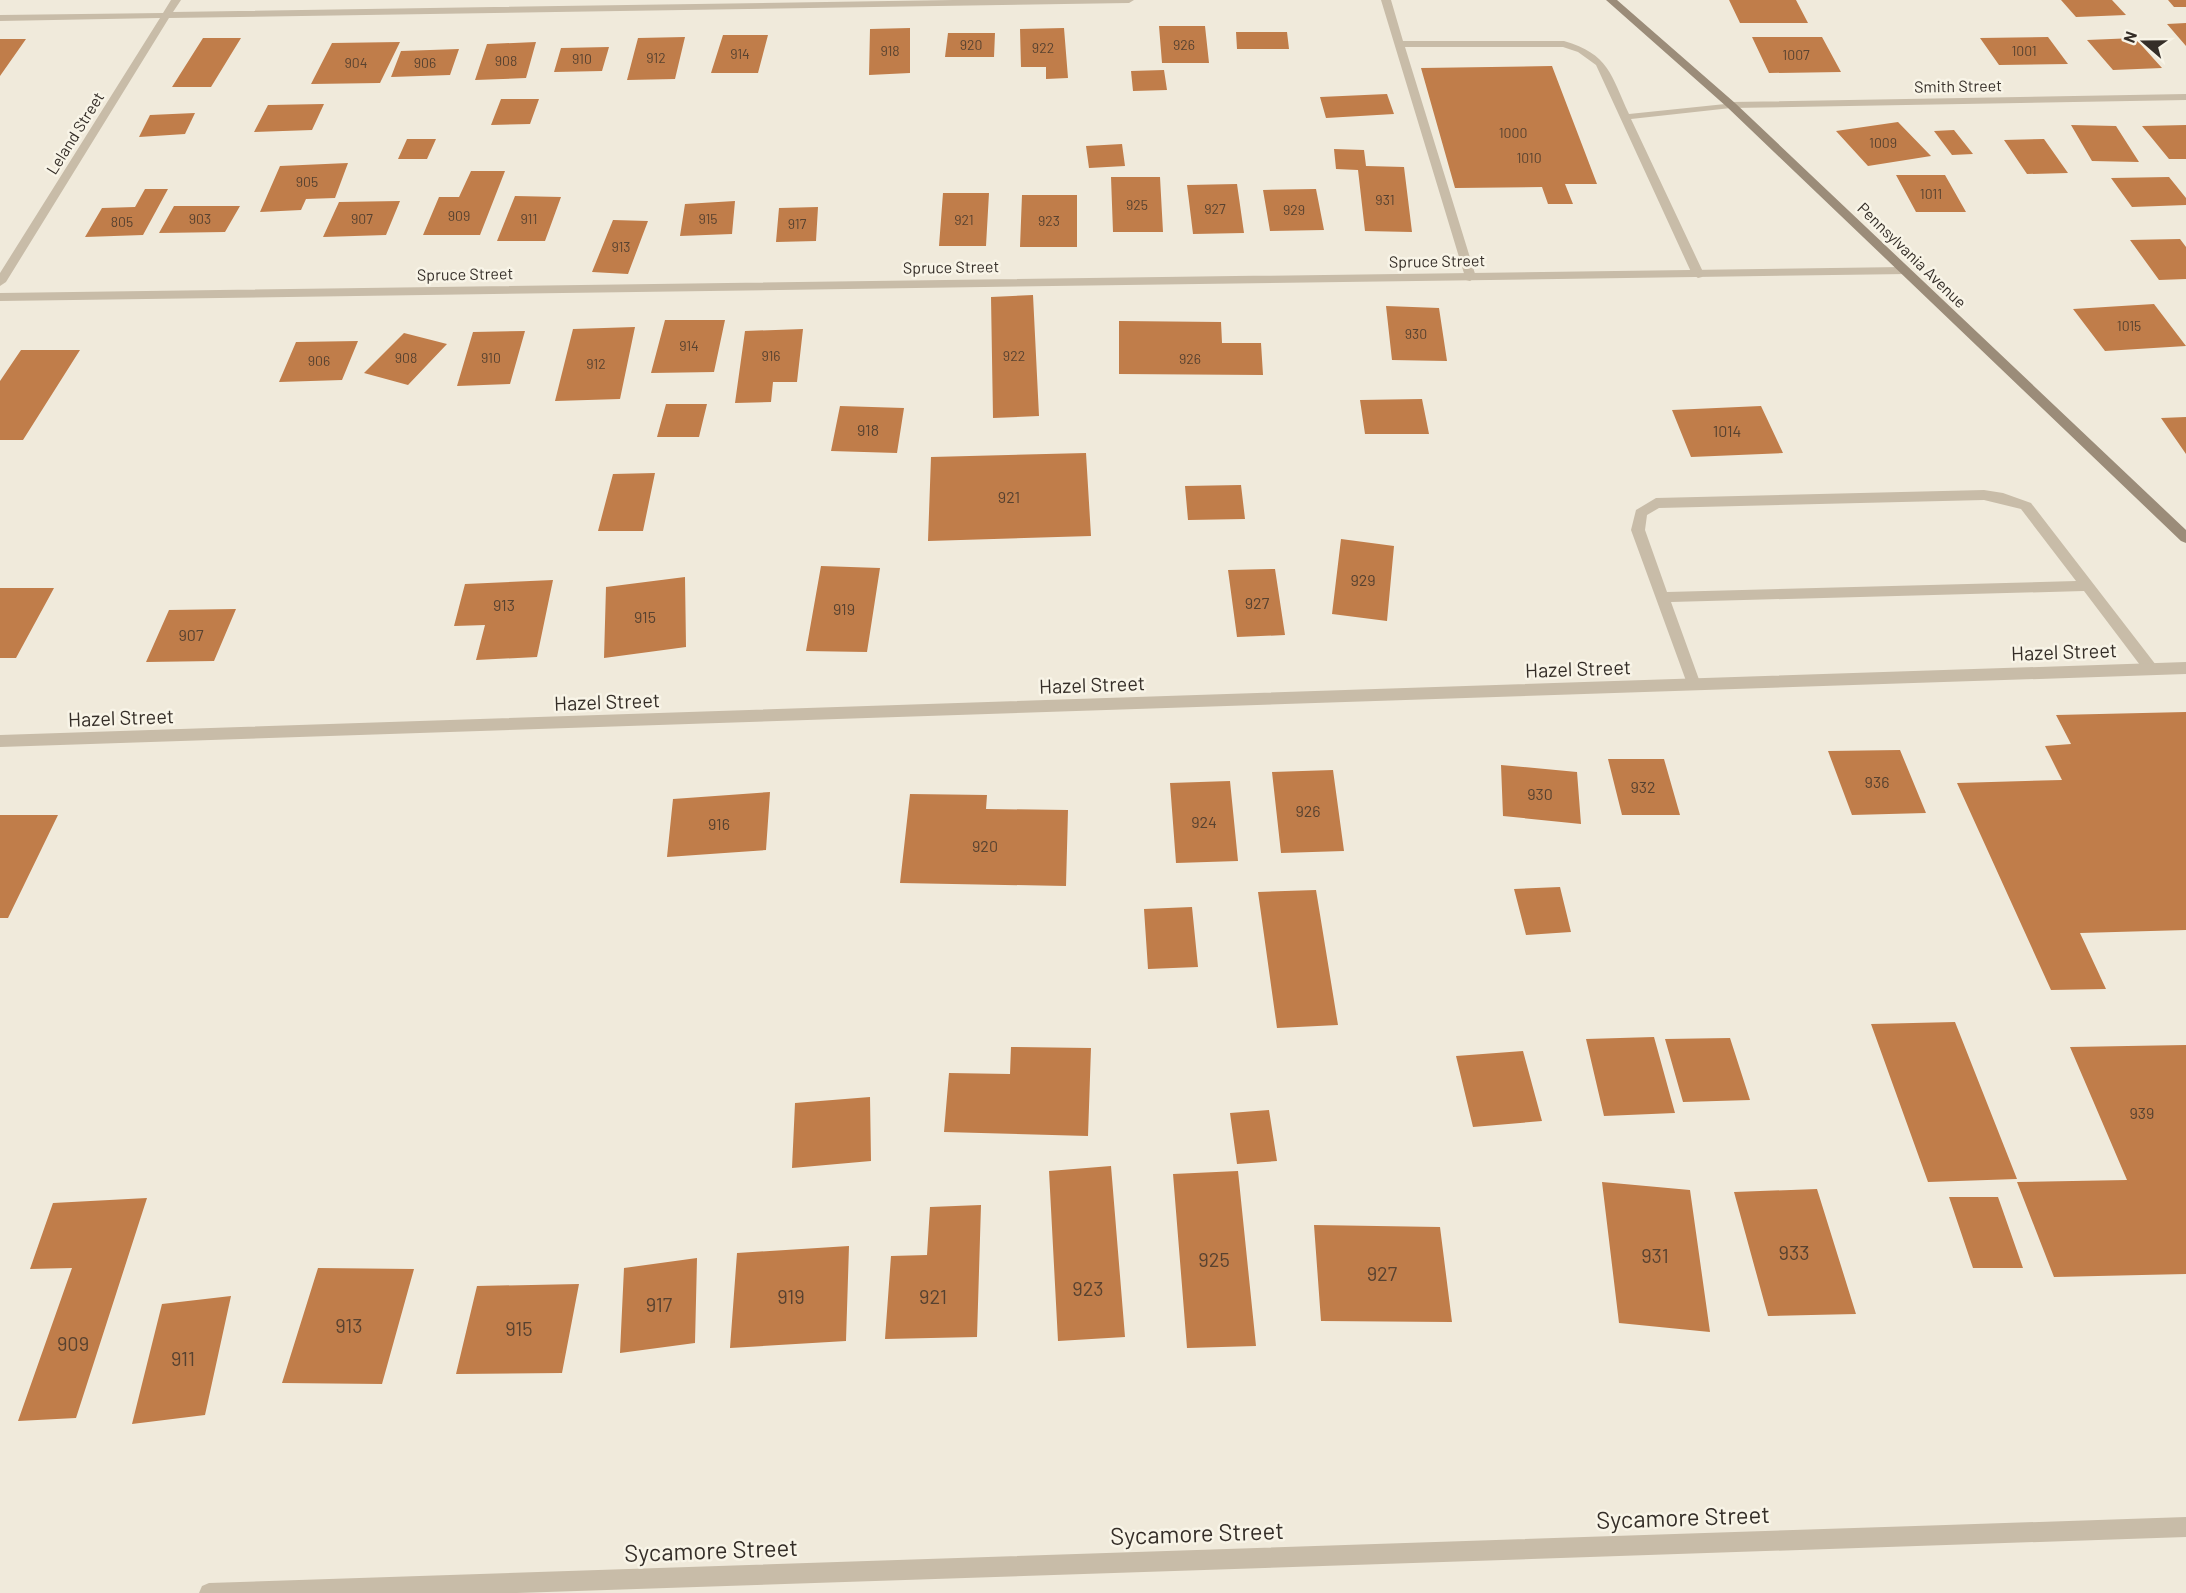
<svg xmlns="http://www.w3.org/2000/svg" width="2186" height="1593" font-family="Barlow,sans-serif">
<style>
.building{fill:#c07d4a}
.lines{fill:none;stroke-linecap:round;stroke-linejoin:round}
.lane{fill:#c8bca8;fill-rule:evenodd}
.street{fill:#c8bca8;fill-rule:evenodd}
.secondary{fill:#9b8c79;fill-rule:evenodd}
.labels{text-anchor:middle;stroke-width:5;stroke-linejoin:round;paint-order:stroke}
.far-number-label{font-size:14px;fill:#584230}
.far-street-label{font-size:16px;fill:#352e28;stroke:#f8f4e7}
.number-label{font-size:16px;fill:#584230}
.street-label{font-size:20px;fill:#352e28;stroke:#f8f4e7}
.near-number-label{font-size:20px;fill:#584230}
.near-street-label{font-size:24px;fill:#352e28;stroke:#f8f4e7}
</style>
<rect width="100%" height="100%" fill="#f0eadb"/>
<path class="building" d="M1729,0H1796L1808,23H1740Z
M2061,0H2112L2126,15L2076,17Z
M2168,0H2186V7H2174Z
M2186,23V46L2167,24Z
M1159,26H1205L1209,63H1162Z
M910,28V73L869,75L870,29Z
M1064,28L1068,78L1046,79V67H1021L1020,29Z
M1236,32H1287L1289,49H1237Z
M948,33H995L994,57H945Z
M723,35H768L758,73H711Z
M685,37L675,79L627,80L638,38Z
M1752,37H1822L1841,72L1769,73Z
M2048,37L2068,64L1999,65L1980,38Z
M203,38H241L211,87H172Z
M2135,38L2162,68L2113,70L2087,40Z
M0,39H26L0,76Z
M400,42L380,83L311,84L332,43Z
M536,42L526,78L475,80L487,44Z
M609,47L602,71L554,72L561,48Z
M459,49L450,75L391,77L401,51Z
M1552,66L1597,184H1565L1573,204H1548L1542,187L1455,188L1421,68Z
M1164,70L1167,90L1133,91L1131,71Z
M1387,94L1394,114L1326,118L1320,97Z
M501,99H539L530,124L491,125Z
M324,104L312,130L254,132L268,105Z
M195,113L185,134L139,137L150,115Z
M1898,122L1931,156L1868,166L1836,131Z
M2071,125L2116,126L2139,162L2092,161Z
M2186,125V159H2169L2142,126Z
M1954,130L1973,154L1952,155L1934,131Z
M407,139H436L427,159H398Z
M2044,139L2068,173L2027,174L2004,140Z
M1122,144L1125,166L1089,168L1086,146Z
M1334,149L1364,150L1366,166L1404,167L1412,232L1365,231L1358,170L1336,169Z
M348,163L335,198L306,199L301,210L260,212L280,166Z
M471,171H505L480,235H423L439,197H459Z
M1896,175H1945L1966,212H1916Z
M1111,177H1160L1163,232H1113Z
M2169,177L2186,198V205L2132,207L2111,178Z
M1237,184L1244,233L1193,234L1187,185Z
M145,189H168L143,235L85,237L102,208L135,207Z
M1316,189L1324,230L1270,231L1263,190Z
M943,193H989L986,246H939Z
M1022,195H1077V247H1020Z
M515,196L561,197L545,241H497Z
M400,201L386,235L323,237L339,202Z
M735,201L732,234L680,236L685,204Z
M174,206H240L225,232L159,233Z
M818,207L816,241L776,242L779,208Z
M613,220L648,221L628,274L592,272Z
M2180,239L2186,247V279L2159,280L2130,240Z
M1033,295L1039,416L993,418L991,297Z
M2154,304L2186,346L2105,351L2073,309Z
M1386,306L1439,308L1447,361L1392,360Z
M665,320H725L714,372L651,373Z
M1119,321L1221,322L1222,343H1261L1263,375L1119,374Z
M635,327L620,399L555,401L573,329Z
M803,329L797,382H773L771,402L735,403L745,331Z
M525,331L510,384L457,386L473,332Z
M404,333L447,344L408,385L364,373Z
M358,341L342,380L279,382L296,342Z
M21,350H80L23,440H0V381Z
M1422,399L1429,434H1365L1360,400Z
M666,404H707L699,437H657Z
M840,406L904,408L897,453L831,451Z
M1761,406L1783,453L1691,457L1672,410Z
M2186,417V454L2161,418Z
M1086,453L1091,536L928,541L931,457Z
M655,473L643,531H598L613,474Z
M1241,485L1245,519L1188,520L1185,486Z
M1341,539L1394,546L1387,621L1332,614Z
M821,566L880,568L867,652L806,651Z
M1275,569L1285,635L1237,637L1228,570Z
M685,577L686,647L604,658L606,587Z
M553,580L537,657L476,660L485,625L454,626L465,584Z
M0,588H54L16,658H0Z
M236,609L214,661L146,662L169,610Z
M2186,712V930L2080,933L2106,989L2051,990L1957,783L2062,780L2045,746L2071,744L2056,715Z
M1900,750L1926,813L1852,815L1828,751Z
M1608,759H1664L1680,815H1622Z
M1501,765L1577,772L1581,824L1503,816Z
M1333,770L1344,851L1281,853L1272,772Z
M1230,781L1238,861L1176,863L1170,783Z
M770,792L766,850L667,857L673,799Z
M910,794L987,795L986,809L1068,810L1066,886L900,883Z
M0,815H58L8,918H0Z
M1560,887L1571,932L1526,935L1514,889Z
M1316,890L1338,1025L1277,1028L1258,892Z
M1192,907L1198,967L1148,969L1144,909Z
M1955,1022L2017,1179L1928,1182L1871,1024Z
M1654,1037L1675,1113L1604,1116L1586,1039Z
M1730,1038L1750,1100L1683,1102L1665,1039Z
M2186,1045V1274L2054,1277L2017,1182L2127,1180L2070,1047Z
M1011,1047L1091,1048L1088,1136L944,1132L949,1073L1010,1074Z
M1523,1051L1542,1121L1473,1127L1456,1056Z
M870,1097L871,1161L792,1168L795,1103Z
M1269,1110L1277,1161L1237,1164L1230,1113Z
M1111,1166L1125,1337L1058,1341L1049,1171Z
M1238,1171L1256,1346L1187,1348L1173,1174Z
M1602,1182L1690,1190L1710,1332L1619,1323Z
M1817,1189L1856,1314L1768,1316L1734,1192Z
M1949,1197H1998L2023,1268H1973Z
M147,1198L76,1418L18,1421L72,1268L30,1269L53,1203Z
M981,1205L977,1337L885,1339L891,1256L927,1255L930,1207Z
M1314,1225L1440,1227L1452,1322L1321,1321Z
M849,1246L846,1341L730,1348L737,1253Z
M697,1258L695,1343L620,1353L624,1268Z
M318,1268L414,1269L382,1384L282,1383Z
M579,1284L562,1373L456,1374L477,1286Z
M231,1296L205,1415L132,1424L162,1304Z"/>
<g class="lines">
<path class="lane" d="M1381,0H1391L1403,41H1564C1609,54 1611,75 1629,114L1735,103V107L1731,108L1631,119L1704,274L1702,277L1698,278L1692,274L1596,65L1578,52L1563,47H1405L1476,277L1470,281L1466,280Z
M1984,490L2003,493L2031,503L2156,665L2158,669L2156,673H2146L2084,591L1671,602L1701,685L1699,689H1689L1631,530L1636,510L1656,498ZM1984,500L2021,509L2076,581L1667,592L1645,530L1647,515L1659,508Z"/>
<path class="street" d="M171,0H181L173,12L953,0H1134L1129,3L169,18L6,282L0,286V273L160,18L0,21V15L163,13Z
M2186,94V100L1731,108L1726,105L1731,102Z
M1903,267L1907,268V274L0,301V293Z
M2186,662V674L0,747V735Z
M2186,1517V1537L517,1593H199L202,1586L209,1583Z"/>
<path class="secondary" d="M1606,0H1617L1735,103L2186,530V543L2181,541L1727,107Z"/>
</g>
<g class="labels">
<g class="far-number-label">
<text x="971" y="50">920</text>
<text x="1184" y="50">926</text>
<text x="1043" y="53">922</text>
<text x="890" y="56">918</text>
<text x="2024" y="56">1001</text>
<text x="740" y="59">914</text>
<text x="1796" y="60">1007</text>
<text x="656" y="63">912</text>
<text x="582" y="64">910</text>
<text x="506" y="66">908</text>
<text x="356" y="68">904</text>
<text x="425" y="68">906</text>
<text x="1513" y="138">1000</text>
<text x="1883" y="148">1009</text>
<text x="1529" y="163">1010</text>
<text x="307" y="187">905</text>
<text x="1931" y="199">1011</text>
<text x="1385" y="205">931</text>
<text x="1137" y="210">925</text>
<text x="1215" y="214">927</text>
<text x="1294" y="215">929</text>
<text x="459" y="221">909</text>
<text x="200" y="224">903</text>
<text x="362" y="224">907</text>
<text x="529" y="224">911</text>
<text x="708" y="224">915</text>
<text x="964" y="225">921</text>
<text x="1049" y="226">923</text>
<text x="122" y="227">805</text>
<text x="797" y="229">917</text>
<text x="621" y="252">913</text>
<text x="2129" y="331">1015</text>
<text x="1416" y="339">930</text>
<text x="689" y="351">914</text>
<text x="771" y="361">916</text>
<text x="1014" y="361">922</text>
<text x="406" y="363">908</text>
<text x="491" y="363">910</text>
<text x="1190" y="364">926</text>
<text x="319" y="366">906</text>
<text x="596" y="369">912</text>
</g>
<g class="far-street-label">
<text transform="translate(1958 86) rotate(-1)" y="6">Smith Street</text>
<text transform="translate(75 133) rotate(-58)" y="6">Leland Street</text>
<text transform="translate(1912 255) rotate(44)" y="6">Pennsylvania Avenue</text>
<text transform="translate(1437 261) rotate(-1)" y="6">Spruce Street</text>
<text transform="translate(951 267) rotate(-1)" y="6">Spruce Street</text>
<text transform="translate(465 274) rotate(-1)" y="6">Spruce Street</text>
</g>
<g class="number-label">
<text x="868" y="436">918</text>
<text x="1727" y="437">1014</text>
<text x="1009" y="503">921</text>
<text x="1363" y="586">929</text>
<text x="1257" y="609">927</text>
<text x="504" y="611">913</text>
<text x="844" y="615">919</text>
<text x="645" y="623">915</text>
<text x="191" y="641">907</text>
<text x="1877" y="788">936</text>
<text x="1643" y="793">932</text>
<text x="1540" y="800">930</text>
<text x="1308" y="817">926</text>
<text x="1204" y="828">924</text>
<text x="719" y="830">916</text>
<text x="985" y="852">920</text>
<text x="2142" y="1119">939</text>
</g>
<g class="street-label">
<text transform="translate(2064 652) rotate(-2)" y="7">Hazel Street</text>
<text transform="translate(1578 669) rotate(-2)" y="7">Hazel Street</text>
<text transform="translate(1092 685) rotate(-2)" y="7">Hazel Street</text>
<text transform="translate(607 702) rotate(-2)" y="7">Hazel Street</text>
<text transform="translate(121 718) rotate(-2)" y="7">Hazel Street</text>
</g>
<g class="near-number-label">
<text x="1794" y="1260">933</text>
<text x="1655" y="1263">931</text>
<text x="1214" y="1267">925</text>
<text x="1382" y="1281">927</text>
<text x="1088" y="1296">923</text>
<text x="791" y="1304">919</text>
<text x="933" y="1304">921</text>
<text x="659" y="1312">917</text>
<text x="349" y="1333">913</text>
<text x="519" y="1336">915</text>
<text x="73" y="1351">909</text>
<text x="183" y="1366">911</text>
</g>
<g class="near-street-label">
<text transform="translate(1683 1518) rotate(-2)" y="8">Sycamore Street</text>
<text transform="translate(1197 1534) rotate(-2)" y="8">Sycamore Street</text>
<text transform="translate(711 1551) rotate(-2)" y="8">Sycamore Street</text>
</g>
</g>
<g transform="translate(2144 42) rotate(290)" stroke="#f8f4e7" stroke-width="4.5" paint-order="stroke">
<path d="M0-4.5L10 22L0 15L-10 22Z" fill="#352e28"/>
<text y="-9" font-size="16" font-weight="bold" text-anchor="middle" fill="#352e28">N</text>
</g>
</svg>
